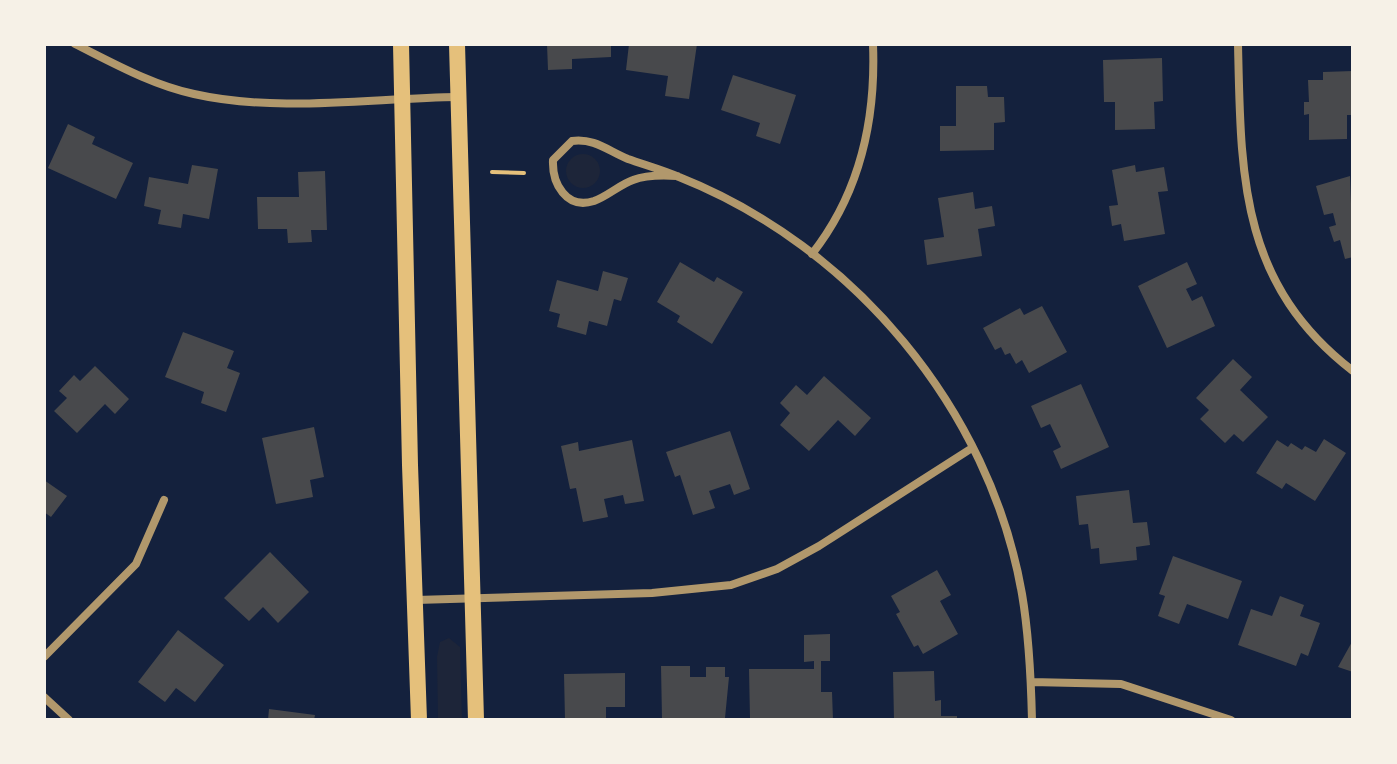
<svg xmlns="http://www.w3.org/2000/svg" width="1397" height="764" font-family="'Times New Roman',serif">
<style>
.green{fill:#1d2539}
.building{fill:#48494c}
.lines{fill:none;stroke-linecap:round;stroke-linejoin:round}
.path{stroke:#e5c07b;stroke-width:4}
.minor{stroke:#b1986c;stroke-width:8}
.secondary{stroke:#e5c07b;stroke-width:16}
</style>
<rect width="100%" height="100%" fill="#14213d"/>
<path class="green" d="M566 171a17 17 0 1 1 34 0a17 17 0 1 1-34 0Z
M449,638L460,647L462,720H438L437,657L440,642Z"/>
<path class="building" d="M547,44H611V57L572,59V69L548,70Z
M629,44H697L689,99L665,96L668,76L626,70Z
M1162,58L1163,101L1154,102L1155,129L1115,130V102H1104L1103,60Z
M1353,71V115H1347V139L1309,140V114L1304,115V102H1309L1308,80H1323V72Z
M733,75L796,95L780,144L756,136L760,123L721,110Z
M956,86H987L988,97H1004L1005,122L994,123V150L940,151V126H956Z
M68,124L95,137L92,144L133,163L116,199L48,168Z
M192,165L218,169L209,219L183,214L181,228L158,224L161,210L144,206L149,177L188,184Z
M1135,165L1136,172L1164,167L1168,191L1158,192L1165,234L1124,241L1121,224L1112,226L1109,206L1118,205L1112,170Z
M325,171L327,230H311L312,242L288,243L287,229H258L257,197H299L298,172Z
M1350,176L1353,257L1345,259L1340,240L1334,242L1329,227L1336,225L1333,213L1324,215L1316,186Z
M973,192L975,209L992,206L995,226L978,229L982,256L927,265L924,240L944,237L938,198Z
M680,262L714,282L717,277L743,292L712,344L677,322L680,316L657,302Z
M1187,262L1197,284L1186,289L1192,301L1202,296L1215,326L1167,348L1138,286Z
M603,271L628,278L621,301L614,299L607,326L589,321L586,335L557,327L560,314L549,311L557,280L598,291Z
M1042,306L1067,352L1029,373L1022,360L1016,364L1010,353L1005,355L1001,347L995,350L983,328L1020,308L1024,315Z
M183,332L234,351L227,368L240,373L226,412L201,403L204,392L165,377Z
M1233,359L1252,377L1240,390L1268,417L1243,442L1234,434L1225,443L1200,419L1209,410L1196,398Z
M95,366L129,399L115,414L105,404L77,433L54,411L67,398L59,391L74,375L80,381Z
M824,376L871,418L855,436L838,420L809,451L780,425L790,413L780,403L796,385L807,395Z
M1081,384L1109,447L1061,469L1053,451L1061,447L1050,424L1041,428L1031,406Z
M314,427L324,477L310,480L313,497L276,504L262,438Z
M730,431L750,489L734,495L730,484L709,491L715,508L693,515L680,475L675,477L666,452Z
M1324,439L1346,453L1315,501L1286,483L1282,489L1256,473L1277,440L1288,447L1291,443L1302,450L1305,446L1316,452Z
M632,440L644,501L625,504L623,495L604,499L608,517L583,522L576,488L570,489L561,446L578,442L579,451Z
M44,480L67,496L51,517L44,512Z
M1129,490L1133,523L1147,522L1150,545L1136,547L1137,560L1100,564L1099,548L1091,549L1088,524L1079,525L1076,496Z
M270,552L309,592L278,623L263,607L249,621L224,598Z
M1173,556L1242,581L1228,619L1187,604L1179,624L1158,616L1165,596L1159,594Z
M937,570L951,595L940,601L958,634L923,654L918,645L914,647L896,614L900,612L891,596Z
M1280,596L1304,605L1300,616L1320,623L1308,656L1301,653L1296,666L1238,645L1251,609L1272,616Z
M178,630L224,665L195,702L176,688L165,702L138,682Z
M830,634V661H821V692H832L833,720L750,718L749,669H814V661L804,662V635Z
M1353,640V672L1338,667Z
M661,666H690V677H706V667H725V677H729L725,718L662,719Z
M934,671L935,701L941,700V716H957V720H894L893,672Z
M625,673V707H606V720H565L564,674Z
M269,709L315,715L314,720H268Z"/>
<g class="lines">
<path class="path" d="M492,172L524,173"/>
<path class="minor" d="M75,44C113,63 152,85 194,94C278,113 372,98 458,97
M1238,44C1241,175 1239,283 1353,371
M677,176C662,175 646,175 633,180C619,185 608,196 594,201C566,210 552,183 553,160L572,141C595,138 608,151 628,159C645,165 663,170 679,177C853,246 990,409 1022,594C1029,635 1031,678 1032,720
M812,254C860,193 876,121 873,44
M416,600L652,593L731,585L777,569L819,546L972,448
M44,657L136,564L164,500
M1031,682L1121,684L1231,720
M44,697L69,720"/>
<path class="secondary" d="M401,44L410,465L419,720
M457,44L476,720"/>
</g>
<rect width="1397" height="764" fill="none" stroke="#f6f1e7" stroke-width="92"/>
</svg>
